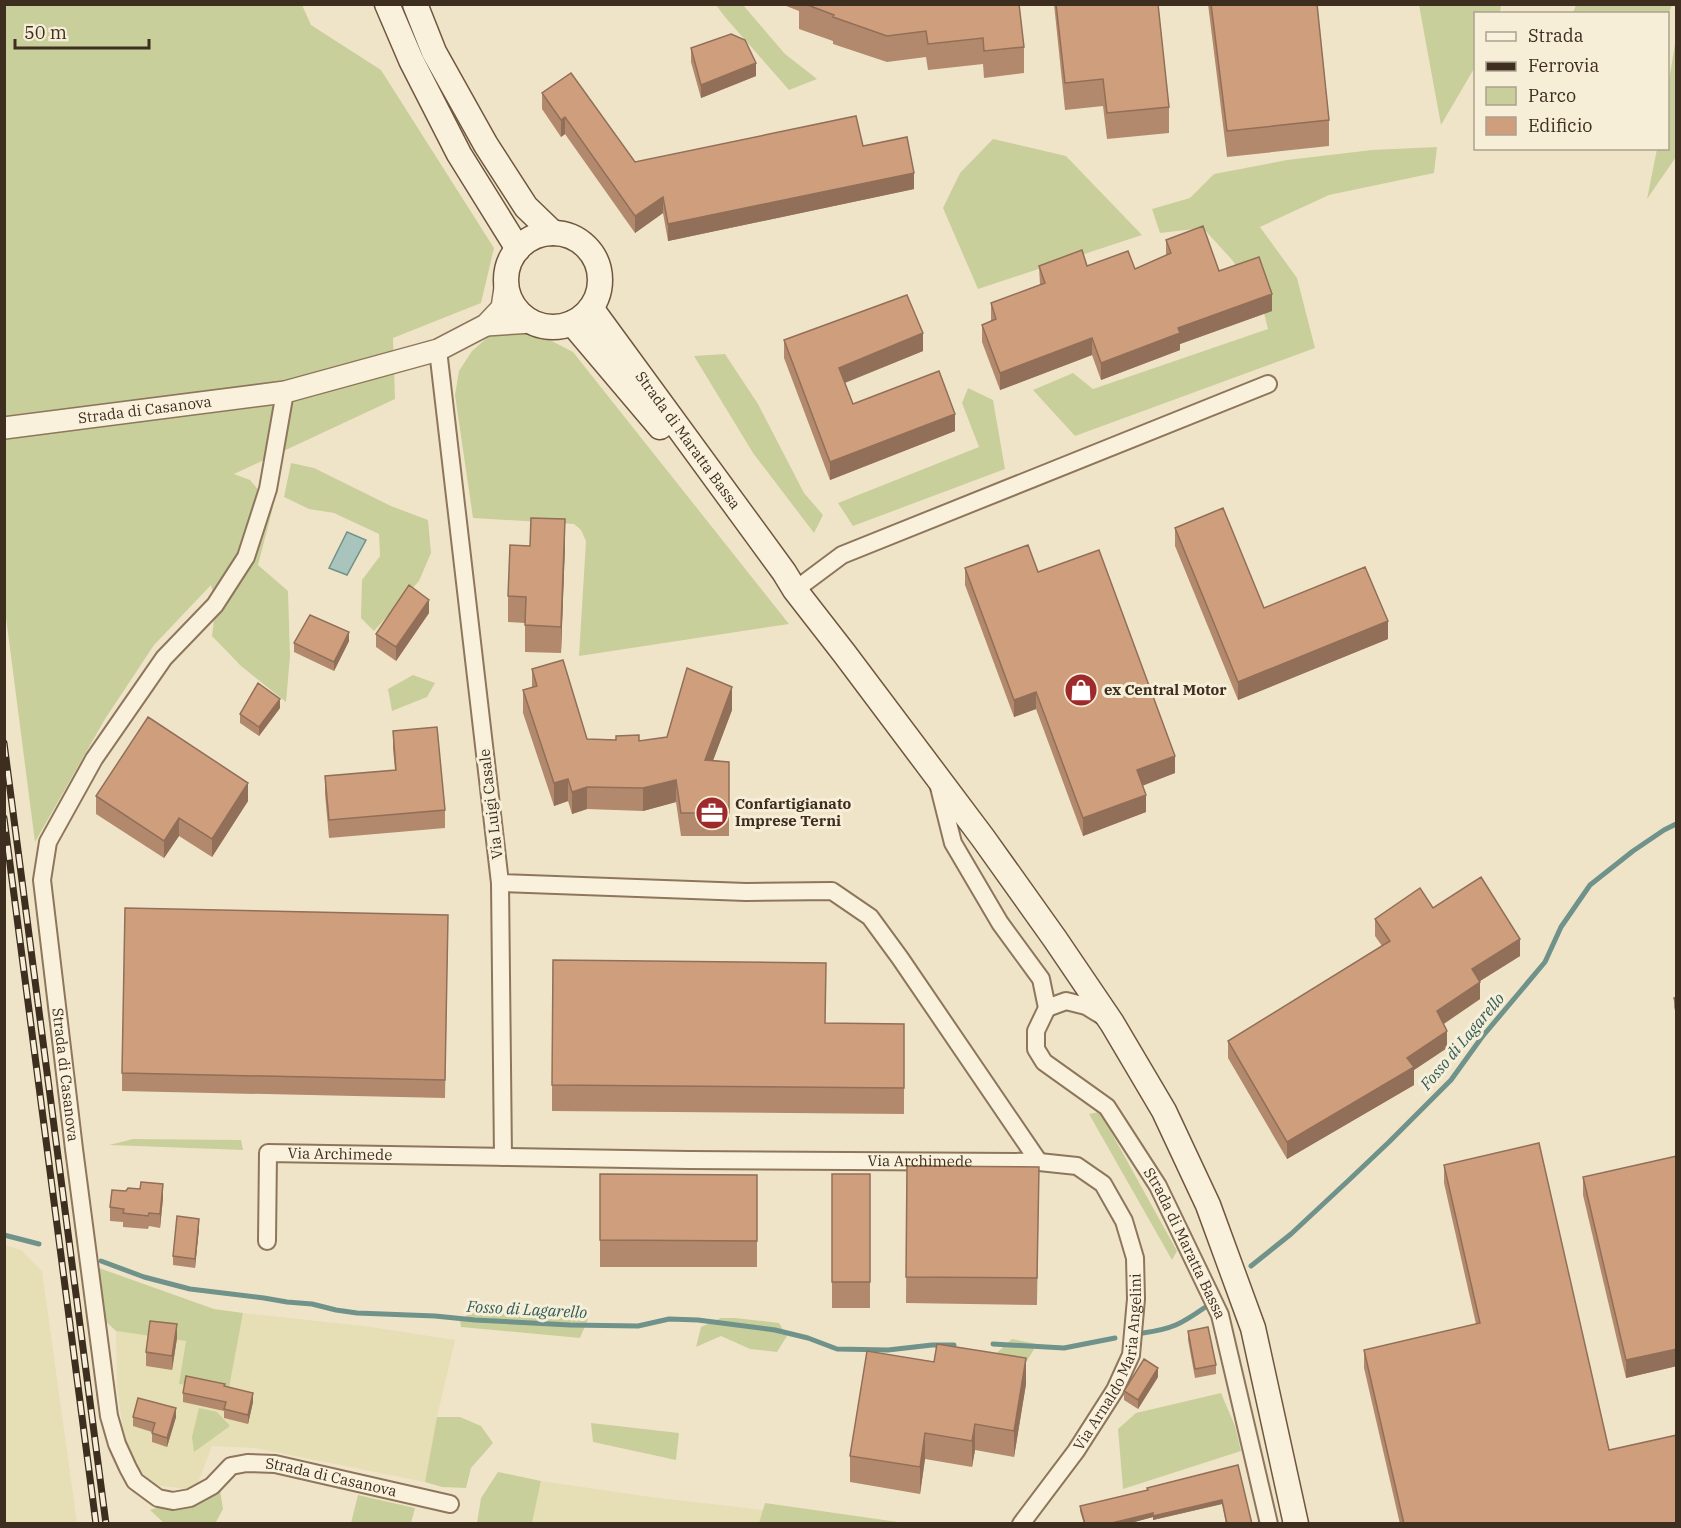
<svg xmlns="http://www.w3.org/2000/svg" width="1681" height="1528" font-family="'IBM Plex Serif',serif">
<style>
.farmland{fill:#e6deb5}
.green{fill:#c9cf9b}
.water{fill:#a9c4bc;stroke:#6f938a;stroke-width:1.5}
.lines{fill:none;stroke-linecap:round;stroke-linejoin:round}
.stream{stroke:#6f938a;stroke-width:5}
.minor-casing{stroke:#8d765c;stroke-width:20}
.tertiary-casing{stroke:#8d765c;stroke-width:24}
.secondary-casing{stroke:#6f573f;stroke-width:27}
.minor{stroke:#faf1dc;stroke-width:16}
.tertiary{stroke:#faf1dc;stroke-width:21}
.secondary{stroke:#faf1dc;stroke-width:24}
.rail-casing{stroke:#3d2e20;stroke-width:7}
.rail{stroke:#f7eed8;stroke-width:4.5;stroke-dasharray:14;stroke-linecap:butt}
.wall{fill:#b2896c}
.shaded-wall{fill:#916f58}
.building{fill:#cf9f7d;stroke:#916f58;stroke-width:1.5}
.labels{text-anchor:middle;stroke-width:6;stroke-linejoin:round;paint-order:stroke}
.street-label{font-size:15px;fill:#3d2e20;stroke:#f7eed8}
.poi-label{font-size:15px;font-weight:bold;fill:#3d2e20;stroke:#f7eed8;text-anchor:start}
.water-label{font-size:16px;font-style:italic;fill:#2f5d5a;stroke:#f7eed8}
</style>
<rect width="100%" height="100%" fill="#f0e4c8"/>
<path class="farmland" d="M5,1245L21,1250L42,1271L77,1523H5Z
M243,1313L364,1326L455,1340L437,1417L425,1482L255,1448L212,1446L195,1490L154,1485L129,1459L123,1431L117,1386L116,1331L187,1341L229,1388Z
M541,1481L651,1497L763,1510L759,1523L532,1524Z"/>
<path class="green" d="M4,5H302L311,25L381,70L494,248L481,303L393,338L395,399L234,474L250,480L273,507L258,565L288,591L290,656L286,702L241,666L212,636L216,603L211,585L154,645L105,719L35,842L4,602Z
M716,5H743L785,54L817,79L789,90L725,17Z
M1419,5H1501L1500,13L1476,14L1475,67L1441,125Z
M1576,5V4L1672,5L1668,15V14L1573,13Z
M1676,37V157L1647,199L1657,149L1668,148V87Z
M993,139L1066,156L1142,235L978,289L943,208L960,173Z
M1437,147L1434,173L1329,195L1260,227L1297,278L1315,348L1075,436L1033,390L1073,373L1093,389L1268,329L1263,309L1233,261L1203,228L1160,233L1152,209L1190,198L1214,174L1287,160L1372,150Z
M514,331L544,337L573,352L789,624L579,656L586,541L581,530L574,524L473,518L455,395L459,371L472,351L488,337Z
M725,354L758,404L804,493L823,515L814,533L753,453L694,356Z
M968,388L993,400L1005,469L853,526L838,503L979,447L962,403Z
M291,463L314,468L391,506L428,520L431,553L419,581L374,631L361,618L362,580L380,556L379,534L334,513L309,509L284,497Z
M413,675L435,683L427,697L392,711L388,689Z
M1100,1112L1177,1251L1172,1260L1089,1114Z
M133,1139L241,1140L243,1150L109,1145Z
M99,1268L214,1309L243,1313L229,1388L179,1384L186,1341L116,1331L103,1319Z
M509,1309L558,1312L588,1319L580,1338L461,1327L460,1321L471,1312Z
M721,1318H735L779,1323L787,1336L777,1352L750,1349L721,1336L696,1347L701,1327Z
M1012,1339L1037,1344L1024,1366L989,1360Z
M1221,1393L1235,1426L1241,1451L1123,1489L1118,1429L1136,1413Z
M199,1408L217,1412L230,1426L194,1452L192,1437Z
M437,1417H460L481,1426L493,1443L471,1468L466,1488L442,1487L425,1482Z
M591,1423L679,1433L676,1460L593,1442Z
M498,1472L541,1481L532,1523H477L481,1498Z
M220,1490L223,1509L215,1524L164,1523L150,1510L178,1500L205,1499Z
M358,1495L415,1508L411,1523H351Z
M765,1503L905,1523H759Z"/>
<path class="water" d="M347,532L366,540L347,575L329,568Z"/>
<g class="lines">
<path class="stream" d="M4,1235L39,1244
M101,1261L144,1277L190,1289L264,1298L287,1302L312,1304L336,1310L357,1313L435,1316L475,1320L570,1325L638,1326L669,1319L698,1320L775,1330L808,1338L837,1349L888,1350L932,1345H954
M1251,1266L1291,1234L1350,1179L1389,1142L1451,1080L1482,1037L1545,962L1561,927L1590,885L1633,851L1664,830L1676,824
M1143,1333C1172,1329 1181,1324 1204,1308
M993,1344L1064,1348L1115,1338"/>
<defs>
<g id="minor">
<path id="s1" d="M285,392L268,489L246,557L215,605L164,658L94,759L48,842L42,880L74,1149L109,1416L117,1444L128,1468L135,1481L158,1498L173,1501L190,1498L212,1486L231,1466L247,1463L275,1464L450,1504"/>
<path d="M795,590L842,555L1268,384"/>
<path id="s2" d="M939,787L953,843L1000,923L1041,979L1047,1008L1036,1031V1049L1044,1062L1107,1107L1158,1186L1220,1315L1269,1524"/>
<path d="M500,883L503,1157"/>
<path d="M1047,1008L1066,1001L1086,1006L1104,1017"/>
<path id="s3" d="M267,1241L268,1153L689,1160L1039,1162L900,958L870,917L832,891L746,892L500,883L438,350"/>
<path id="s4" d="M1021,1524L1076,1451L1115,1390L1131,1355L1136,1299L1135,1258L1124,1221L1103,1184L1077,1166L1039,1162"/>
</g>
<g id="tertiary">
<path d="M486,325L533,322"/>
<path id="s5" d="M4,428L285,392L438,350L486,325L502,308L506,281"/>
</g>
<g id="secondary">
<path d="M387,4L411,60L459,154L518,249"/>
<path d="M415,4L434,52L486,145L526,207L553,233"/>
<circle cx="553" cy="280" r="47"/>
<path id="s6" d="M591,308L784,572L795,590L844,653L983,838L1055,939L1112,1023L1164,1111L1208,1205L1253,1328L1296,1524"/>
<path d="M572,323L660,427"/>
</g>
</defs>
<use href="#minor" class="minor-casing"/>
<use href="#tertiary" class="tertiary-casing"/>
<use href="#secondary" class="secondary-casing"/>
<use href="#minor" class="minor"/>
<use href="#tertiary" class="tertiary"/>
<use href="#secondary" class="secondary"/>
<defs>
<path id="rail" d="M4,743L106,1524
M4,818L96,1524"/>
</defs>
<use href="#rail" class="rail-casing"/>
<use href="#rail" class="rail"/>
</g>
<path class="wall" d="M781,4H1019L1024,47V73L984,78L983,64L928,70L926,57L887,62L833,44V41L799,29V11Z
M1054,4H1158L1169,107V133L1107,139L1103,106L1065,110Z
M1208,4H1317L1329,120V146L1227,157Z
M691,48L756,76L701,98L691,62Z
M542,93L635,162L863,146L914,189L668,241L663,213L635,233L565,134L561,137L542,109Z
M1166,240L1219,271L1272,311L1180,344V350L1101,380L1092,355L1000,390L982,342V325L991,321V303L1040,285L1039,266H1087L1135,269L1166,255Z
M784,340L923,351L845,383L853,404L955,431L830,480L784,358Z
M1175,528L1264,608L1388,639L1238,700L1175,546Z
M565,545L561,653L525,652V623L508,622V596L530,546Z
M965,568L1175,773L1142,785L1146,812L1083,836L1036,709L1014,717L965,585Z
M429,613L396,661L376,647V634Z
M349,641L334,671L294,652V643Z
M532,669L587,739L639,741L667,737L732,710L713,760L729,762V836H681L676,802L643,811L587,809L572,814L568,801L554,806L523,713V690L532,687Z
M280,708L259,736L240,723V714Z
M393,731L445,810V828L329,838L325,794V776L395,770L393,749Z
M96,796L248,801L212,857L179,836L164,858L96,814Z
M1433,908L1520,956L1480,981V999L1444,1024L1447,1048L1414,1070V1085L1287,1159L1228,1058V1041L1382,946L1375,936V919Z
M448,915L445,1098L122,1091V1073Z
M1677,997V1018L1674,1007V998Z
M825,1023L904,1024V1114L552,1111V1085Z
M1677,1156V1366L1626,1378L1583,1195V1177Z
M1444,1165L1609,1450L1677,1524H1400L1364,1368V1350L1476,1324L1444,1183Z
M907,1166L1039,1167L1037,1305L906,1303Z
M600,1174L757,1175V1267H600Z
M832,1174H870V1308H832Z
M163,1198L160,1228L149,1226L148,1229L123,1227V1222L110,1221V1207Z
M199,1228L195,1268L173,1265V1256Z
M1188,1331L1216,1365V1374L1195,1378L1188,1340Z
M177,1338L172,1370L146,1366V1352Z
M1158,1377L1138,1409L1124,1400V1391Z
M1026,1384L1014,1457L975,1450L972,1467L925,1459L920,1494L850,1482V1456Z
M225,1386L253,1402L248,1424L224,1418V1411L183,1402V1393Z
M133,1417H176L167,1447L152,1442V1432L133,1426Z
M1238,1465L1252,1524H1226L1222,1504L1153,1520V1517L1127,1524H1084L1080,1511V1506L1147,1490V1488Z"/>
<path class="shaded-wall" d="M756,63V76L701,98V85Z
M565,117V134L561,137V120Z
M914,173V189L668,241V224Z
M663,197V213L635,233V216Z
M1272,294V311L1180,344V350L1101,380V363L1178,328Z
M923,333V351L839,385V368Z
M1092,338V355L1000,390V373Z
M955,414V431L830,480V462Z
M565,519V545L561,653V627Z
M429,600V613L396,661V647Z
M1388,621V639L1238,700V682Z
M349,632V641L334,671V662Z
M732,687V710L705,782V760Z
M1036,692V709L1014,717V700Z
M280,699V708L259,736V727Z
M1175,756V773L1137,788V770Z
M568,779V801L554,806V783Z
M676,780V802L643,811V788Z
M248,783V801L212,857V839Z
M587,787V809L572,814V792Z
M1146,795V812L1083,836V818Z
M179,818V836L164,858V841Z
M1520,939V956L1472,986V969Z
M1480,982V999L1437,1028V1011Z
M1447,1031V1048L1414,1070V1085L1287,1159V1142L1407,1058Z
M163,1184V1198L160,1228V1214Z
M199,1219V1228L195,1268V1259Z
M177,1324V1338L172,1370V1356Z
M1677,1349V1366L1626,1378V1360Z
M1026,1358V1384L1014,1457V1431Z
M1158,1368V1377L1138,1409V1400Z
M253,1393V1402L248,1424V1415Z
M176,1408V1417L167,1447V1438Z
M975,1424V1450L972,1467V1441Z
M925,1433V1459L920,1494V1467Z
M1222,1500V1504L1153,1520V1516Z
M1153,1513V1517L1127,1524H1108Z"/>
<path class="building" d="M805,4H1019L1024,47L984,51L983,38L928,44L926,31L887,36L833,17L834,15Z
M1056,4H1158L1169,107L1107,113L1103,79L1065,83Z
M1211,4H1317L1329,120L1227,131Z
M731,34L745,40L756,63L701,85L691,48Z
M571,73L635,162L856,116L863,146L907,137L914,173L668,224L663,197L635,216L565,117L561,120L542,93Z
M1203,226L1219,271L1259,257L1272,294L1178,328L1180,333L1101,363L1092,338L1000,373L982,325L996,319L991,303L1045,283L1039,266L1082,250L1087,266L1128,251L1135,269L1171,253L1166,240Z
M907,295L923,333L839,368L853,404L939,371L955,414L830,462L784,340Z
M1223,508L1264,608L1365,567L1388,621L1238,682L1175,528Z
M531,518L565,519L561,627L525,625L526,597L508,596L510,545L530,546Z
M1028,545L1038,572L1099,550L1175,756L1137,770L1146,795L1083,818L1036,692L1014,700L965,568Z
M409,585L429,600L396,647L376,634Z
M310,615L349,632L334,662L294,643Z
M563,660L587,739L616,740V736L639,735V741L667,737L687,668L732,687L705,760L729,762V813H681L676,780L643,788L587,787L572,792L568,779L554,783L523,690L537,686L532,669Z
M258,683L280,699L259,727L240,714Z
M148,717L248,783L212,839L179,818L164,841L96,796Z
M437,727L445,810L329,820L325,776L396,770L393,731Z
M1481,877L1520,939L1472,969L1480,982L1437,1011L1447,1031L1407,1058L1414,1067L1287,1142L1228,1041L1390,941L1375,919L1420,888L1433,908Z
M125,908L448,915L445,1080L122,1073Z
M553,960L826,963L825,1023L904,1024V1088L552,1085Z
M1677,997V1009L1674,998Z
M1539,1143L1609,1450L1677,1435V1524H1404L1364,1350L1480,1323L1444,1165Z
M1677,1156V1349L1626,1360L1583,1177Z
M907,1166L1039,1167L1037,1278L906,1277Z
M600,1174L757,1175V1241L600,1240Z
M832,1174H870V1282H832Z
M141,1182L163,1184L160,1214L149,1213L148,1216L123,1213L124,1209L110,1207L112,1190L126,1191L128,1188L140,1189Z
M177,1216L199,1219L195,1259L173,1256Z
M150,1321L177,1324L172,1356L146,1352Z
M1208,1327L1216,1365L1195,1369L1188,1331Z
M937,1344L1026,1358L1014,1431L975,1424L972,1441L925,1433L920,1467L850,1456L867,1351L934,1362Z
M1144,1359L1158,1368L1138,1400L1124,1391Z
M186,1376L225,1384L224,1386L253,1393L248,1415L224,1409L226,1402L183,1393Z
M138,1398L176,1408L167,1438L152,1433L155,1423L133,1417Z
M1238,1465L1252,1524H1227L1222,1500L1153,1516V1513L1108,1524H1085L1080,1506L1148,1490L1147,1488Z"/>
<defs>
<symbol id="shop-disc" viewBox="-11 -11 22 22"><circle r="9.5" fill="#9e2a2b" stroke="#f7eed8"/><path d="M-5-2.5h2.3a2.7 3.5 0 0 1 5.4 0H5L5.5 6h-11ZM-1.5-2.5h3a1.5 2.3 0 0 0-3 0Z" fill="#fff"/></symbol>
<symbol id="office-disc" viewBox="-11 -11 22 22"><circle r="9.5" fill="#9e2a2b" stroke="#f7eed8"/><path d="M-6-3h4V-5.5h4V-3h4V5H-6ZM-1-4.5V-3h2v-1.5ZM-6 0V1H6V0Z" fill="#fff"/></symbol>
</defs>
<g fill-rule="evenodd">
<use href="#shop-disc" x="1062" y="671" width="38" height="38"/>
<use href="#office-disc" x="693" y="794" width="38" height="38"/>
</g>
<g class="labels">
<g class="street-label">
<text dy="5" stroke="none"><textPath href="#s5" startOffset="142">Strada di Casanova</textPath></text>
<text dy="5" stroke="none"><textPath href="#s6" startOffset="164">Strada di Maratta Bassa</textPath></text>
<text transform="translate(491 804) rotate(-97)" y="5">Via Luigi Casale</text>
<text dy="5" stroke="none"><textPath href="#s1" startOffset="753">Strada di Casanova</textPath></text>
<text dy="5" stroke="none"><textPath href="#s3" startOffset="160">Via Archimede</textPath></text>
<text dy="5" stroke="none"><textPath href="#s3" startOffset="740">Via Archimede</textPath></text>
<text dy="5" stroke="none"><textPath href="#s2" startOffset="543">Strada di Maratta Bassa</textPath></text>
<text dy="5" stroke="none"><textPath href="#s4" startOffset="189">Via Arnaldo Maria Angelini</textPath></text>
<text dy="5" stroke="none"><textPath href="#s1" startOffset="1383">Strada di Casanova</textPath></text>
</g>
<g class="poi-label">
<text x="1104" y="695">ex Central Motor</text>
<text x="735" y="809">Confartigianato<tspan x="735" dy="17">Imprese Terni</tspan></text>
</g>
<g class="water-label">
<text transform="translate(1462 1041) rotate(-50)" y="6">Fosso di Lagarello</text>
<text transform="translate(527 1309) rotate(3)" y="6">Fosso di Lagarello</text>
</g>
</g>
<rect width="1681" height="1528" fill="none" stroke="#3d2e20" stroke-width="12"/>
<rect x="1474" y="12" width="195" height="138" fill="#f7eed8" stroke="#ada18e" stroke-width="1.5"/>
<rect x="1486" y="32" width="30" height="9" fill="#faf1dc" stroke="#ada18e" stroke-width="1.5"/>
<text x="1528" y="42" font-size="18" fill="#3d2e20">Strada</text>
<rect x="1486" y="62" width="30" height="9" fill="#3d2e20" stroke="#ada18e" stroke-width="1.5"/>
<text x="1528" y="72" font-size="18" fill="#3d2e20">Ferrovia</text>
<rect x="1486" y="87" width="30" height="18" fill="#c9cf9b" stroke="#ada18e" stroke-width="1.5"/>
<text x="1528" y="102" font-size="18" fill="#3d2e20">Parco</text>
<rect x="1486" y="117" width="30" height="18" fill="#cf9f7d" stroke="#ada18e" stroke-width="1.5"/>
<text x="1528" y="132" font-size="18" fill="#3d2e20">Edificio</text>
<path d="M15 39v9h134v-9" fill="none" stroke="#3d2e20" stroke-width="3"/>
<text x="24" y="39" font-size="18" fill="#3d2e20" stroke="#f7eed8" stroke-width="4.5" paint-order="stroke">50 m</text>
</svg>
